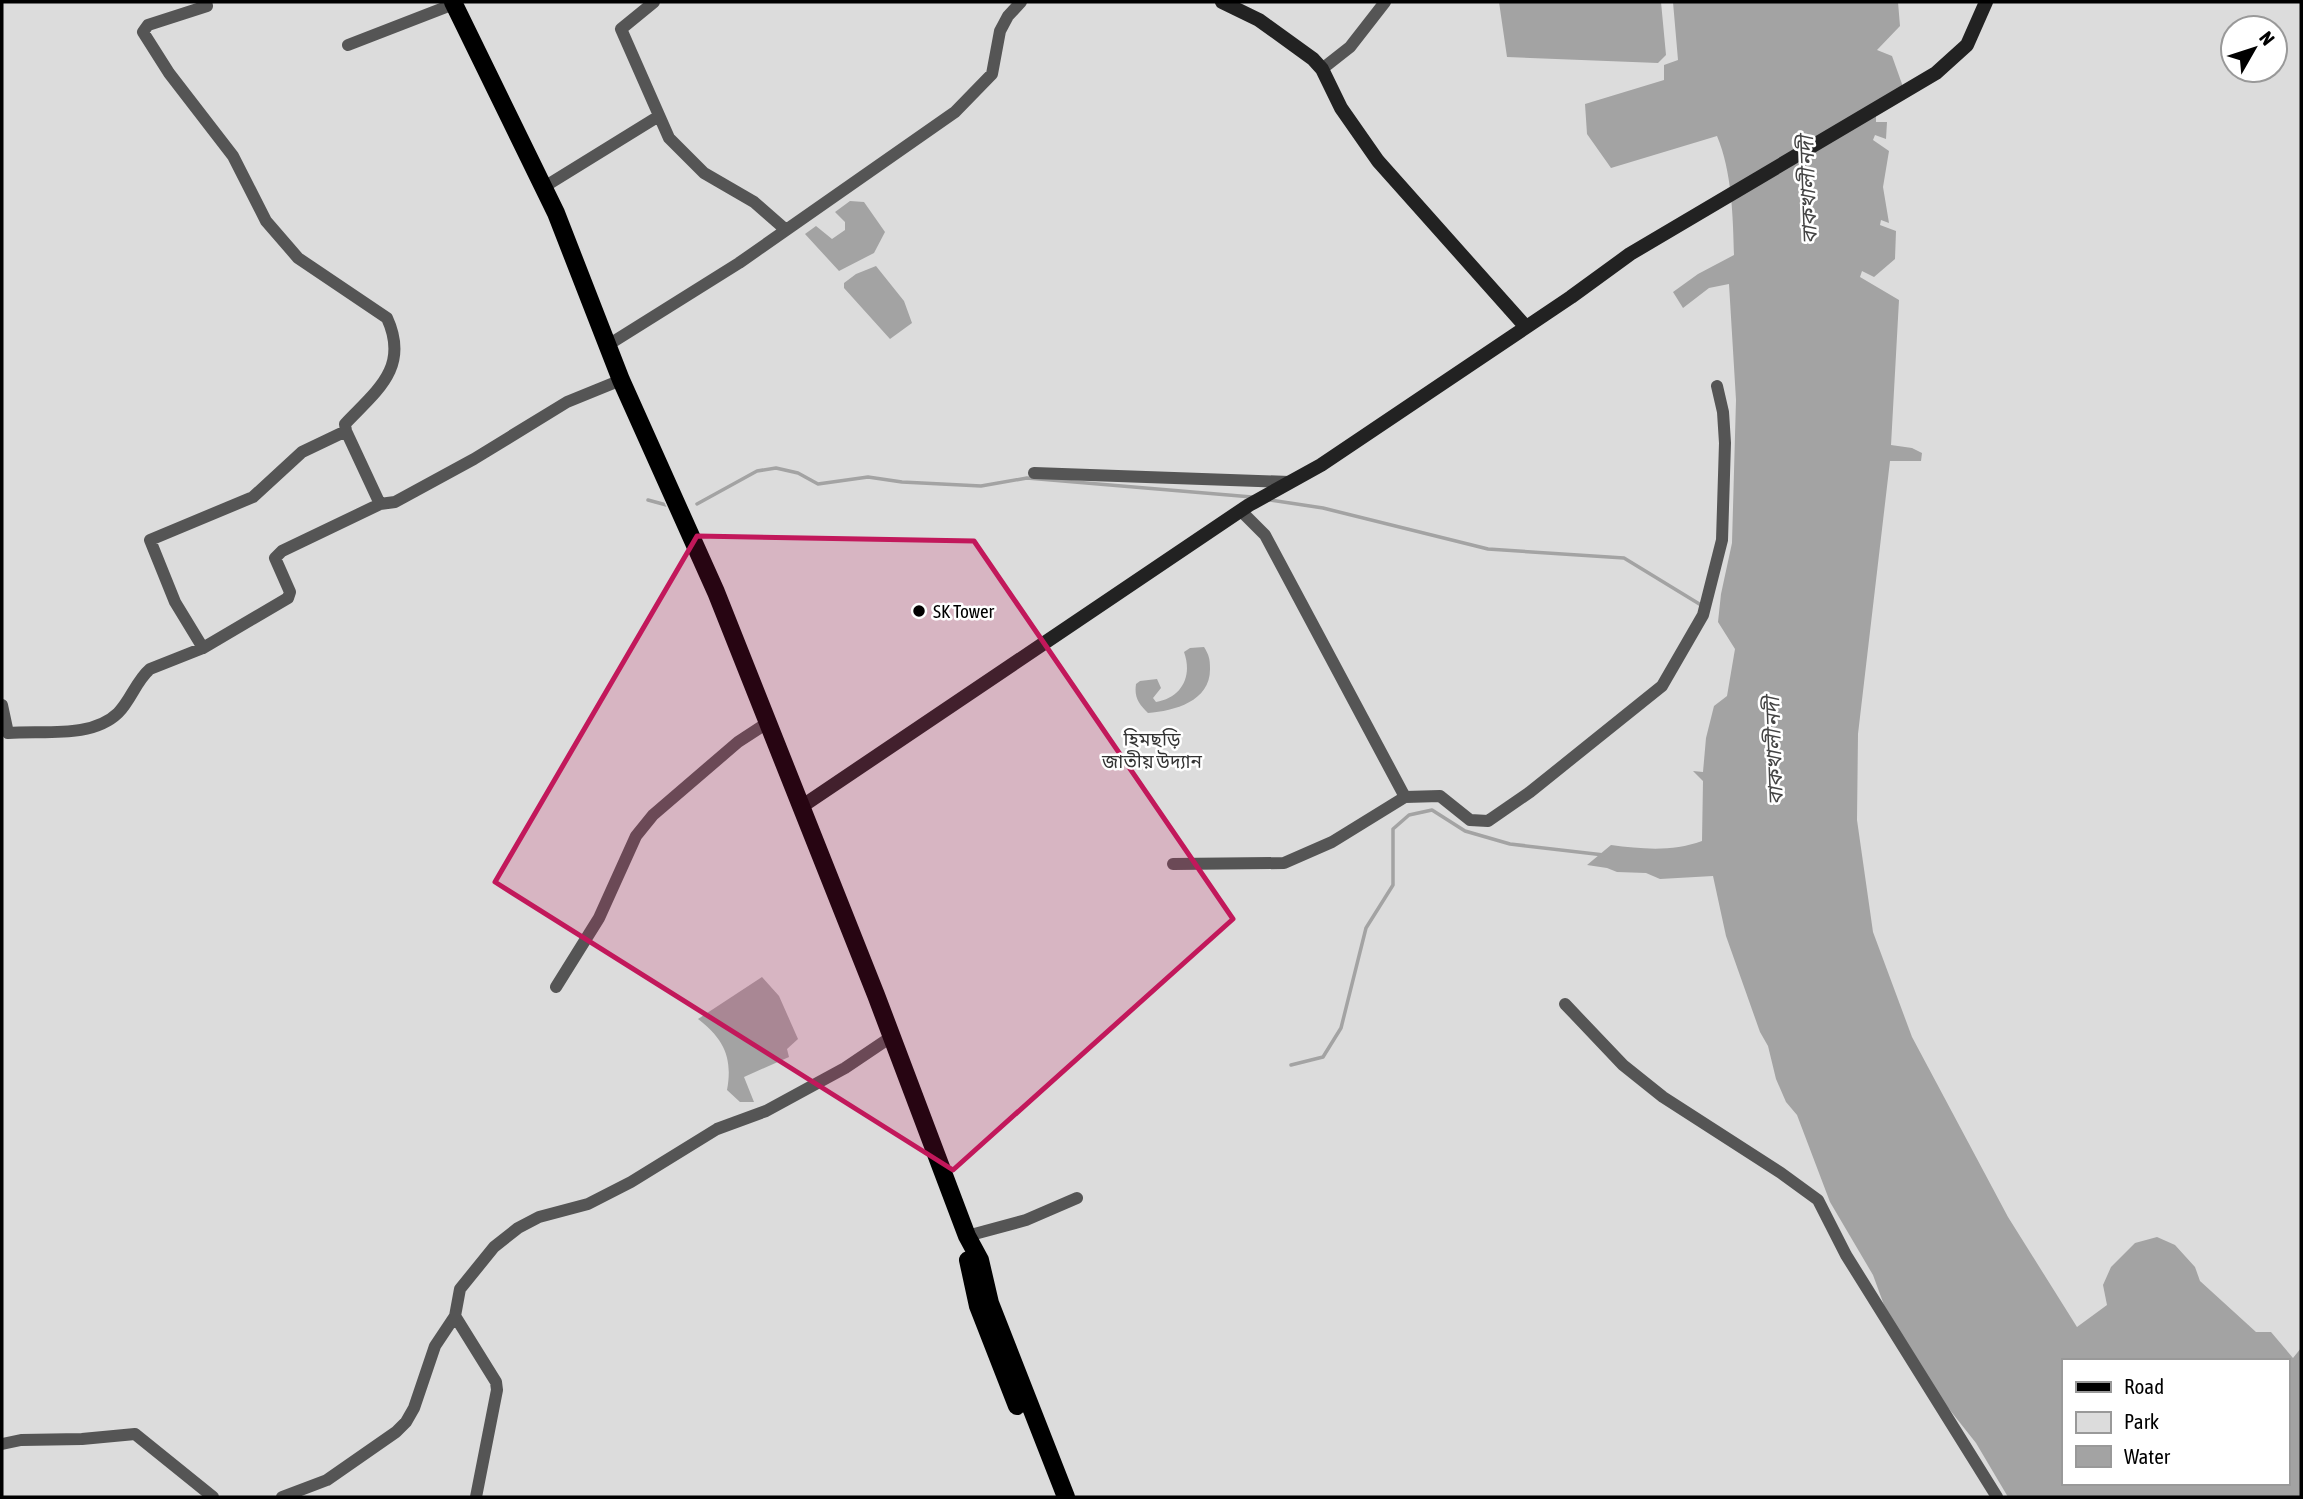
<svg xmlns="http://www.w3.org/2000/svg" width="2303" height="1499" font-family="'Asap Condensed','Noto Sans Bengali',sans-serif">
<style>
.green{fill:#dcdcdc;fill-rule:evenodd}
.water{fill:#a3a3a3;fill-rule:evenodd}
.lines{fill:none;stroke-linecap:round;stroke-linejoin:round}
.stream{stroke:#a3a3a3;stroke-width:3.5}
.primary-casing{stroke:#dbdbdb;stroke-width:21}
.street{stroke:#555;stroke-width:12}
.secondary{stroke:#222;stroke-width:14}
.primary{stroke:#000;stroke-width:18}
.marked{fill:#c2185b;fill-opacity:0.2;stroke:#c2185b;stroke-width:5;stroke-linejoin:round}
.poi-dot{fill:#000;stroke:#fff;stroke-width:2.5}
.labels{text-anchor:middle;stroke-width:5;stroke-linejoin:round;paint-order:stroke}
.poi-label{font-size:19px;fill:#000;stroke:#fff;text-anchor:start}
.park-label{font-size:19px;fill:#333;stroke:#fff}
.water-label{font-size:21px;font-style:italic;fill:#444;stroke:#fff}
</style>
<rect width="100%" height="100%" fill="#fff"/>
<path class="green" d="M2,2H2301V1497H2ZM2233,28H2275V70H2233ZM2063,1361H2287V1483H2063Z"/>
<path class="water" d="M1499,2H1661L1666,55L1658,63L1507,57Z
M1673,2H1898L1900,26L1877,50L1892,56L1902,84L1901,99L1876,102V122H1887L1886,139L1875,135L1873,140L1889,151L1883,187L1889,223L1881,220L1880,225L1896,231L1895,259L1874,277L1862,271L1860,277L1899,300L1891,445L1912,448L1922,453L1921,461H1890L1858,734L1857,820L1873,932L1912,1037L2008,1217L2077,1327L2107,1305L2103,1285L2111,1267L2135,1243L2157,1237L2175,1245L2195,1267L2200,1281L2256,1332H2271L2293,1358L2301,1348V1497H2008L1976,1443L1934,1390L1884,1305L1873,1275L1830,1202L1797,1115L1786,1102L1776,1079L1768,1046L1760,1032L1726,936L1713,876L1660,879L1646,873L1617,872L1607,868L1587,865L1611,845C1642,849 1672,852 1702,841L1703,781L1693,771L1703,772L1706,738L1714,706L1727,696L1735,649L1718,622L1721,594L1732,543L1736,400L1729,284L1709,288L1683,308L1673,292L1698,274L1734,255C1733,216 1732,172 1717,136L1611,168L1587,134L1585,104L1664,80V65L1678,60ZM2063,1361H2287V1483H2063Z
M850,201L864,202L885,232L874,253L839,271L805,234L816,226L832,239L845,230V222L835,212Z
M876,266L904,301L912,323L890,339L844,288V283L856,274Z
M1204,647C1209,655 1210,659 1210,668C1211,701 1175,711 1148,713C1139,704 1134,698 1136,684L1140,681L1157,679L1161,688L1153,698L1156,702C1181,698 1193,677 1184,652L1190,648Z
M762,977L779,996L798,1039L787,1049L789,1057L744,1077L754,1102H740L727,1090C733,1058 724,1039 698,1019Z"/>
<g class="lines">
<path class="stream" d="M648,500L670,506
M1270,500L1323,508L1488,549L1624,558L1701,605
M697,504L757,471L776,468L798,473L818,484L868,477L902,482L981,486L1027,478L1252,497
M1291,1065L1323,1057L1341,1028L1366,928L1393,885V829L1409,815L1432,810L1465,831L1510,844L1604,855"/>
<defs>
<path id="primary" d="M453,2L556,213L621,380L716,592L876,995L967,1236L980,1260L990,1303L1066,1497
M968,1260L978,1306L1017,1406"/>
</defs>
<use href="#primary" class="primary-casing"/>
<path class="street" d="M206,2L207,6L148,25L143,32L169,73L233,156L266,221L298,258L387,318C410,368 376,391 345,424L346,431L380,504
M654,2L621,29L669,138L704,173L754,202L786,230
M348,45L454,4
M1322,69L1350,47L1385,2
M544,187L659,116
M608,345L739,263L955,112L992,74L1000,31L1008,16L1021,2
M1034,473L1289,482
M1241,511L1265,535L1405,797
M203,648L175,602L150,540L253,497L302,452L346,431
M2,705L8,733C43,730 91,739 118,713C131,700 136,681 150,669L203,648L288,598L290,592L275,558L282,551L380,504L395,502L474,459L567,402L621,380
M1173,864L1284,863L1332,842L1405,797L1440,796L1470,820L1488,821L1530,792L1662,686L1703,615L1722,540L1725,443L1723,412L1717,386
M556,987L599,918L636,836L653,815L738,742L767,723
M1565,1004L1623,1065L1663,1097L1781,1173L1818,1200L1846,1255L1997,1497
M967,1236L1026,1220L1077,1198
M455,1316L496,1382L497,1390L476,1497
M2,1444L21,1440L82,1439L135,1434L213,1497
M282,1497L327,1480L396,1432L406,1422L414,1408L435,1346L455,1316L460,1289L494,1247L518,1228L539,1217L588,1204L631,1182L717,1129L766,1111L845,1068L891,1037"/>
<path class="secondary" d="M1222,2L1259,20L1313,59L1322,69L1341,108L1378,161L1525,326
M801,807L1249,505L1321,465L1571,297L1630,254L1936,73L1967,45L1986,2"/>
<use href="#primary" class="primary"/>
</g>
<path class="marked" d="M697,536L974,541L1233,919L953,1170L495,882Z"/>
<circle class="poi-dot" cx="919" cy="611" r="7"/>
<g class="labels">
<g class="poi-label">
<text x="933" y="618">SK Tower</text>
</g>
<g class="park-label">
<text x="1152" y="746">হিমছড়ি<tspan x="1152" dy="22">জাতীয় উদ্যান</tspan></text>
</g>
<g class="water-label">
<text transform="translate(1808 190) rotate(-92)" y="7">বাকখালী নদী</text>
<text transform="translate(1774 751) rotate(-92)" y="7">বাকখালী নদী</text>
</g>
</g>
<rect width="2303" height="1499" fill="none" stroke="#000000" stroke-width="7"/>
<rect x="2062" y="1359" width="228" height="126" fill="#ffffff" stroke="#999999" stroke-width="2"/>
<rect x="2076" y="1382" width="35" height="10" fill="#000000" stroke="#999999" stroke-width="2"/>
<text x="2124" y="1394" font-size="21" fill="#000000">Road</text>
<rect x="2076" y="1412" width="35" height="21" fill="#dcdcdc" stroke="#999999" stroke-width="2"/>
<text x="2124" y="1429" font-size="21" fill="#000000">Park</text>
<rect x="2076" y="1446" width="35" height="21" fill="#a3a3a3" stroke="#999999" stroke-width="2"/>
<text x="2124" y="1464" font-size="21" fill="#000000">Water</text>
<g transform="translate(2254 49) rotate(51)"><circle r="33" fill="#ffffff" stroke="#999999" stroke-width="2"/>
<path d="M0-5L12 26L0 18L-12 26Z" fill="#000000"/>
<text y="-10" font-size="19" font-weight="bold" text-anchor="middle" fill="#000000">N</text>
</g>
</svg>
